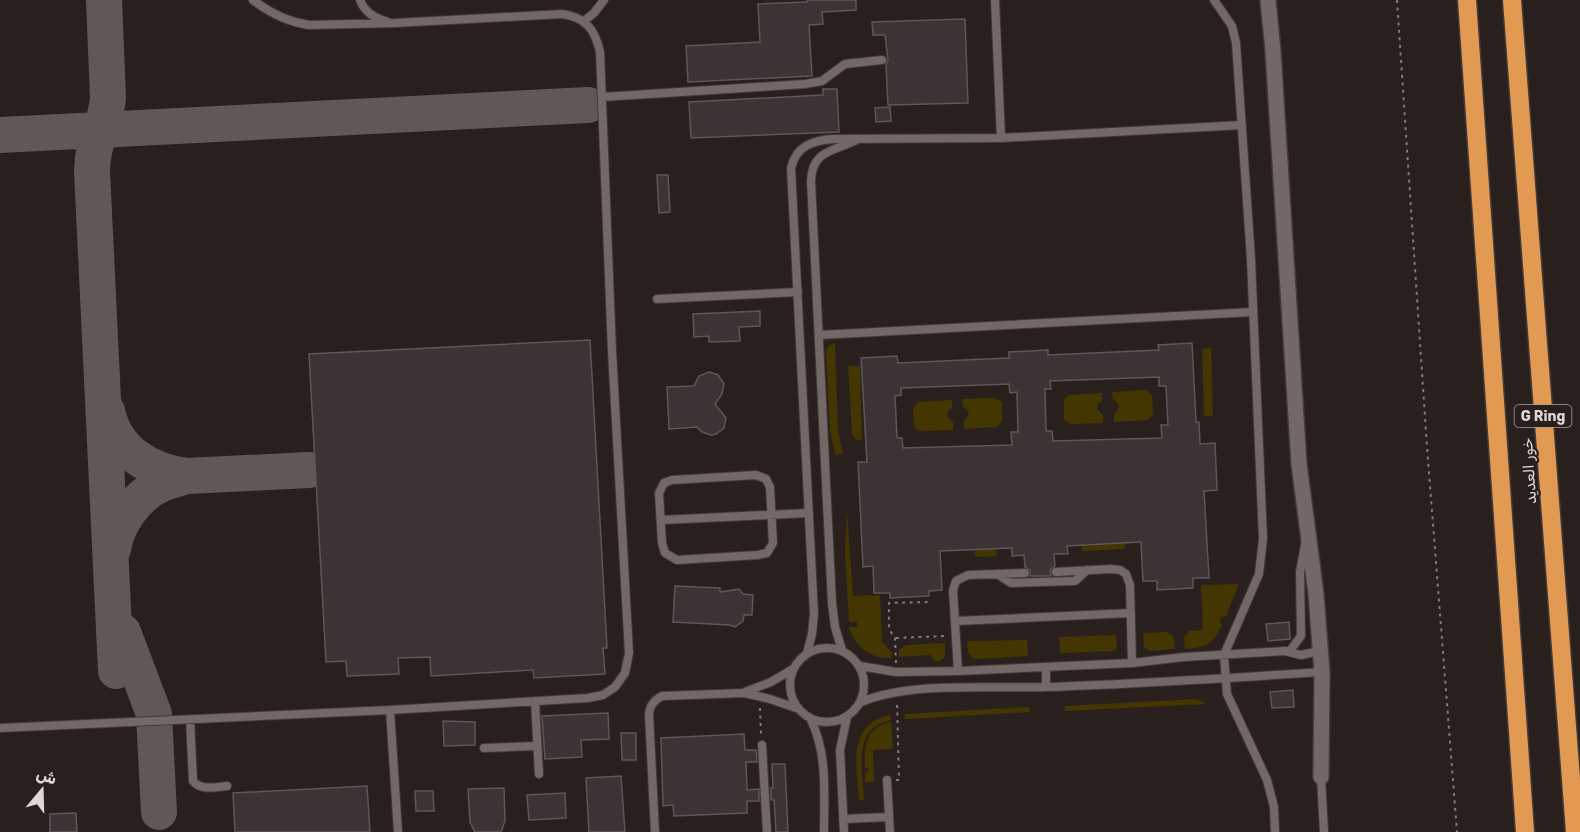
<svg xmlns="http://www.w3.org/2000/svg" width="1580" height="832" font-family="Rubik,Vazirmatn,sans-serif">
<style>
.green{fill:#433600}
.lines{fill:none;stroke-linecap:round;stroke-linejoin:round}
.taxiway{stroke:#605856;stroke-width:36}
.building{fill:#3c3335;stroke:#605558;stroke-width:1.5;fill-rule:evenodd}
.lane-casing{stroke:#423a39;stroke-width:10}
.street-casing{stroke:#423a39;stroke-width:18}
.highway-casing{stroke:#423a39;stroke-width:21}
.path{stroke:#827a78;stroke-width:2;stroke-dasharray:3 4.5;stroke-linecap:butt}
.lane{stroke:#736866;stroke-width:8}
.street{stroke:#736866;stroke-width:15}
.highway{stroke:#e29952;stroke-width:18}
.labels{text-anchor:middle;stroke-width:4.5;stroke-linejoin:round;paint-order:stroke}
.shield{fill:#29201e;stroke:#a8a09f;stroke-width:1.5}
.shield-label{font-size:14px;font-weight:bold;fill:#ded7d6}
.street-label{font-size:15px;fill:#ded7d6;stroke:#29201e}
</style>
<rect width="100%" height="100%" fill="#29201e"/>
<path class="green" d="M835,343L838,430L843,453L836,456L830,432L826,351L829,346Z
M1211,348L1213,416H1204L1202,349Z
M848,366H860L862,441L855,439L852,434Z
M1146,390L1152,395L1153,414L1148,420L1114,422V414L1117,412C1120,406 1118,402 1113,400L1112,392Z
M1102,393V401L1098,404L1097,409L1103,415V423L1070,424L1064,420V400L1068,395Z
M995,398L1002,402V421L997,427L964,429V421L969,414L967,409L963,407L962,399Z
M952,400V408L948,411L947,416L953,422V430L920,431L914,427L913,408L918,402Z
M847,511L853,596L880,595L882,642L892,652L891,658C871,659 854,646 849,627H857V622H849L845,553Z
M1125,543V549L1082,551V546Z
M996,549L997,556L975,557V550Z
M1239,584L1226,616L1221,617L1220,622L1222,625C1212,645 1208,647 1185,649L1184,637L1189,631L1203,630L1201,585Z
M1167,632L1174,637L1175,649L1150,651L1144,647L1143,633Z
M1116,635L1117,648L1114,651L1060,653L1059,637Z
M1027,640L1028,656L978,659L972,658L968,653L967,641Z
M945,643V657L940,661H935L930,655L899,657V650L906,645Z
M1196,699L1207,704L1065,711V706Z
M1029,707L1030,712L905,719V714Z
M890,715L891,720C851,729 863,769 864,800H859C857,766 846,725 890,715Z
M891,722L893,749L873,750L874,782H865V773L868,772V768H865C864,745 865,728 891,722Z"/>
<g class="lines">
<path class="taxiway" d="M104,0L108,98C106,125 92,142 92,171L116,671
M0,135L588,105
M107,411C115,451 149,471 187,476L309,470
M113,549C117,523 136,496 160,485C168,481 178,479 187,476
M123,632L154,714L159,812"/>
</g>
<path class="building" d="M807,0H856V10L822,12L823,24L809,25L812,76L688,82L686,46L760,42L758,4L807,2Z
M965,19L968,103L888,105L886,64L888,60L885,35H873L872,22Z
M823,89H837L839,132L691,138L689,102L823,95Z
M890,107L891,121L876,122L875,108Z
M657,175H668L670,212L659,213Z
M760,311V326L739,327L740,341L709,342V336L694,337L693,314Z
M590,340L607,648H603L605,674L534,678L533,670L431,676L430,657L398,658L399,674L347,676L346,661L326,662L309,354Z
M1192,343L1196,422H1199L1200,444L1215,443L1217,490L1204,491L1209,578H1193V588L1157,590V581H1143L1141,542L1067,546L1068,554H1054L1055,566L1050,570L1051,576H1030V570L1025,567L1024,555L1012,556V548L940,551L942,590L929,591V596L890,598V593H874L873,566L863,567L858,462H867L861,358L897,356L898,363L1009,358V352L1048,350V355L1159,350L1158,345ZM1159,377V386H1166L1168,425H1161L1162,438L1053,441L1052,431H1046L1045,389H1051L1050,381ZM1009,384L1010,393L1017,392L1018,432H1011L1012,445L903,448L902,438H897L895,396L901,395V388Z
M709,372L718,375L724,384L722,394L715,404L726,418L724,428L716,434L711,435L702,432L697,427L669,429L667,387L694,386L699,376Z
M675,586L720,588V592L739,589L743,594L753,595L752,615H744L743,621L735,627L730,625L673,622Z
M1289,622L1290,639L1268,641L1266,624Z
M1293,690L1294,707L1272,708L1270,692Z
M608,713L609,739L581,740L582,757L545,759L542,716Z
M443,721L475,722V745L444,746Z
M621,733H636V760H622Z
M744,734L745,750H756L757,762H746L747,790L759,789V801H747V813L674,816L673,805L663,806L661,738Z
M772,764H785L788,832H776L774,800H771V788H773Z
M621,776L625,832H589L586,778Z
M367,786L370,832H235L233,793Z
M504,788L505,821L501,832H475L470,822L468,789Z
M415,791H433L434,811H416Z
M565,793L566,818L529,820L527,795Z
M76,813L77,832H50V814Z"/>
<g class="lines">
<defs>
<path id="lane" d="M360,0C365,13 375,18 388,22
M995,0L1001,138
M1214,0L1232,26L1236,43L1251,259L1263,539L1259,574L1224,655L1227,694L1267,780L1274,807L1275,832
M584,21L594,13L604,0
M602,97L805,84L822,81L845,64L882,60
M657,299L798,292
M819,335L1253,312
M756,475L766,479L770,487L773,543L767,553L758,555L677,560L665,553L662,543L659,493L664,483L672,480Z
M661,520L809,513
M1056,572L1111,569L1120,570L1126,574L1130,585L1132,663
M997,574L1011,583L1075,581L1087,570
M956,621L1131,613
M790 685a37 37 0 1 1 74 0a37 37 0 1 1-74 0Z
M842,650L835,627L832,603L811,181C812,150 834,151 857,140
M1290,651L1301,636L1300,572L1305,545
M807,653L812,634L814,614L791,168C796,146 813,140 834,139L1001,138L1242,125
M860,666L896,672L958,671L1132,663L1184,657L1285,651L1301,655L1320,651
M1046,667V687
M958,671L953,590L956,581L968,575L1025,573
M745,692L771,682L793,669
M535,701L539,774
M861,702C913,681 990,689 1047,687C1139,684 1230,678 1322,672
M390,710L398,832
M810,718C828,753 824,793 824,832
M190,719L193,781C201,791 215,787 227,786
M0,728L390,710L588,698L603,695L615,687L625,673L629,653L612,351L600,52C595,29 585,17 562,14L395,23L309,25C288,22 271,14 253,0
M762,745L767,832
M484,748L537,746
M1321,777L1324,832
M887,780L890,832
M843,819L889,817
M655,832L649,714C650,705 654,700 662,696L744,693L770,699L799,709
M844,832L840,750L847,717"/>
<path id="street" d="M1268,0L1273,51L1299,464L1316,594L1322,672L1321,777"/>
<path id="highway" d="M1467,0L1525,832
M1512,0L1575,832"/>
</defs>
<use href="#lane" class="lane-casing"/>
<use href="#street" class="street-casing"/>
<use href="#highway" class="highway-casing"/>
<path class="path" d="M1397,0L1427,447L1457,832
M896,638L947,636
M896,663L895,638L889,629V603L931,602
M760,708L761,735
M896,780H899L897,702"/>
<use href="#lane" class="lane"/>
<use href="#street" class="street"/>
<use href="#highway" class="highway"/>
</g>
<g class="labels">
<rect class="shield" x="1514.5" y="405" width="57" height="22" rx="4.5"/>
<g class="shield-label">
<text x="1543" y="421">G Ring</text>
</g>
<g class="street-label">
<text transform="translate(1529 471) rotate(-94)" y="5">خور العديد</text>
</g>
</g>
<g transform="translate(42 790) rotate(19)" stroke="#29201e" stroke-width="4.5" paint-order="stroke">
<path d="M0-4.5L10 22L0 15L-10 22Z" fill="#ded7d6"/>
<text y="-9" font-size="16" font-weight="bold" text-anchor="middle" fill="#ded7d6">ش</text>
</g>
</svg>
